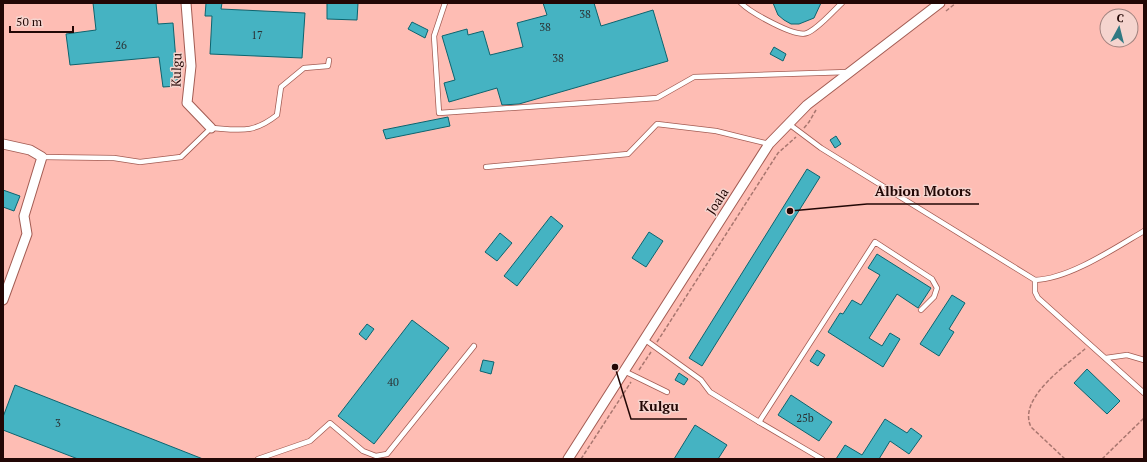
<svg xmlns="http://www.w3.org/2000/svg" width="1147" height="462" viewBox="0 0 1147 462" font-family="'PT Serif',serif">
<rect width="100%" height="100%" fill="#febdb4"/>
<g fill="#45b3c2" stroke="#0c646f">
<polygon points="93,3 156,3 158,24 173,23 178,86 163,87 159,57 70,65 66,34 96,30"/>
<polygon points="206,3 222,3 221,9 305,13 302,58 210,54 212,16 205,16"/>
<polygon points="327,3 358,3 357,20 327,19"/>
<polygon points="543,3 594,3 601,26 653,10 668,61 519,104 502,105 497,88 449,102 444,83 455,80 442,36 467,29 468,35 483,31 490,55 523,47 517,23 547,15"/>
<polygon points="773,3 821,3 814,18 799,24 791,24 784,20 778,15"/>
<polygon points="412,22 428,30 425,38 408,29"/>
<polygon points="774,47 786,54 783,61 770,54"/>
<polygon points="448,117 450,126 386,139 383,130"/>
<polygon points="836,136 841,144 835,148 830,140"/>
<polygon points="807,169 820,177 702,366 689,358"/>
<polygon points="3,190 20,196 14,211 3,207"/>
<polygon points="551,216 563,226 517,286 504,276"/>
<polygon points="649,232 663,241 646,267 632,258"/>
<polygon points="500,233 512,243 497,261 485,252"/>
<polygon points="877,254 931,288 918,308 897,294 869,338 882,346 890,333 900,339 883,367 828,332 840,313 843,314 852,300 861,305 880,275 868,268"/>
<polygon points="952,295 965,303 949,329 954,332 939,356 920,344"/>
<polygon points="412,320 449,348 374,444 338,416"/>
<polygon points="367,324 374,329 366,340 359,334"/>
<polygon points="817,350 825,355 818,366 810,361"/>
<polygon points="483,360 494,362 491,374 480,371"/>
<polygon points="1087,369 1120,401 1107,414 1074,383"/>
<polygon points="679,373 688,379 684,385 675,380"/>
<polygon points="15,385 203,459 78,459 3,430 3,417"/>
<polygon points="791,395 832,422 819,441 778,415"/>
<polygon points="885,419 907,433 911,428 922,436 909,454 890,441 879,459 836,459 845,445 862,455"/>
<polygon points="695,425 727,445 718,459 674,459"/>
</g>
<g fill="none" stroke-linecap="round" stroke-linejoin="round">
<g stroke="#a35c53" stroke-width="6">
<g id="service">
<polyline points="445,3 434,36 439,113 657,98 694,77 848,72"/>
<path d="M741 3C750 12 795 38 807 33 818 29 833 11 842 3"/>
<path d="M789 124 821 148 1035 280C1069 279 1115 248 1144 231"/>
<path d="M42 157 114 158 140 162 181 157 211 128C240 130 253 134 277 115L281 87 304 68 328 66 329 60"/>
<polyline points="486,167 628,154 657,124 716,131 769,144"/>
<polyline points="1035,280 1035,292 1038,298 1144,393"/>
<polyline points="644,339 701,380 710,392 759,422 875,242 932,279 937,288 934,297 921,310"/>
<polyline points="1106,358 1127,355 1144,360"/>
<polyline points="624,371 667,392"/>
<polyline points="759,422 822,459"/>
<polyline points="258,459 310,441 330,423 363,451 376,456 387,454 474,346"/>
</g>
</g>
<g stroke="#a35c53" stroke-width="11">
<g id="minor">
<polyline points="186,3 191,66 187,103 211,128"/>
<polyline points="3,144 30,150 42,157 24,216 27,234 3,300"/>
<polyline points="568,459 769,144 807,105 940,3"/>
</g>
</g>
<g stroke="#a8766f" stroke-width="1.5" stroke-dasharray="4 2" stroke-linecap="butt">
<polyline points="946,11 956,3"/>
<polyline points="804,128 809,122 816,110"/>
<polyline points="657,342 778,153 796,137"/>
<polyline points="639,370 651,352"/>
<polyline points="581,459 631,382"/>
<path d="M1065 459 1031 427C1017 398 1067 365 1086 348"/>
<polyline points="1102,459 1144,418"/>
</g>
<use href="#service" stroke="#fff" stroke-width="4.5"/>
<use href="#minor" stroke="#fff" stroke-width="9"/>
</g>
<g text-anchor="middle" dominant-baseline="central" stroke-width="3" stroke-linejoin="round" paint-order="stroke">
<g font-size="11" fill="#2b3234">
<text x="585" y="14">38</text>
<text x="545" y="27">38</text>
<text x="257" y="35">17</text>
<text x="121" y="45">26</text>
<text x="558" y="58">38</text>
<text x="393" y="382">40</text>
<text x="805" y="418">25b</text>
<text x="58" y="423">3</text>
</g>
<g font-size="13" fill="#220705" stroke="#f5d4ce">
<text transform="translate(176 70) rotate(-88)">Kulgu</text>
<text transform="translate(717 201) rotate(-57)">Joala</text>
</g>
</g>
<path fill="none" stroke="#220705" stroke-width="1.5" d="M790 211L867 204H979M615 367L631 419H687"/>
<g fill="#220705" stroke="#f5d4ce" stroke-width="1.5">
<circle cx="790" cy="211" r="4"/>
<circle cx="615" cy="367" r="4"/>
</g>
<g font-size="14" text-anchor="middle" font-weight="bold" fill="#220705" stroke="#f5d4ce" stroke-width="3" stroke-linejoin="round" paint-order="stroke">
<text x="923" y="196">Albion Motors</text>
<text x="659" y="411">Kulgu</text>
</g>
<rect width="1147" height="462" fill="none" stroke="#220705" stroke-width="8"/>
<g transform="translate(1119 28) rotate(7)"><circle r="19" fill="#f5d4ce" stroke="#a1827e"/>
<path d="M0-3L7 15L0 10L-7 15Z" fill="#317983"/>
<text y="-6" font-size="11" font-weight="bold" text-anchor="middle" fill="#220705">С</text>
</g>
<path d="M10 26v6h63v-6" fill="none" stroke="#220705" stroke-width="2"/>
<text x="16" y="26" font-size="12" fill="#220705" stroke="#f5d4ce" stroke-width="3" paint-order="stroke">50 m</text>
</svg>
